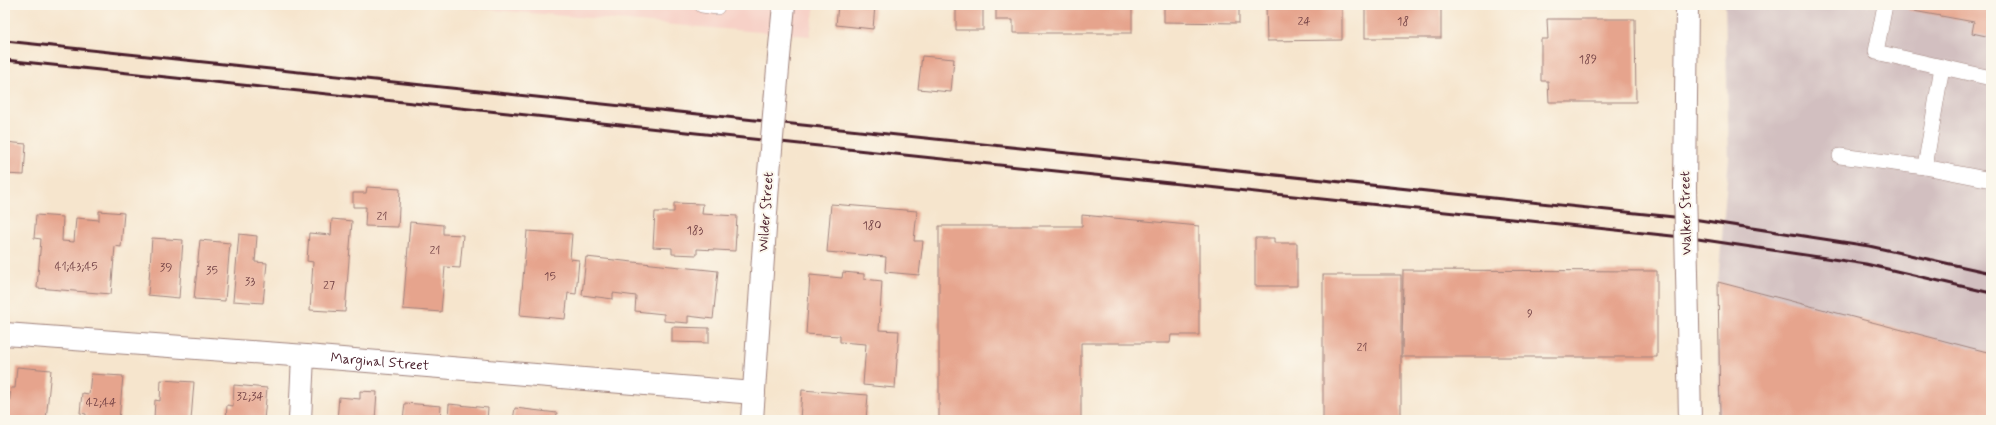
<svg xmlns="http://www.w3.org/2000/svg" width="1996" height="425" viewBox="0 0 1996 425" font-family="Mynerve,sans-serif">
<rect width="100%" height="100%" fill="#fbf7ec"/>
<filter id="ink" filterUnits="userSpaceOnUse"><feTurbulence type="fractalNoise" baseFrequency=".025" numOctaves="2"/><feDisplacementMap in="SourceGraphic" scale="8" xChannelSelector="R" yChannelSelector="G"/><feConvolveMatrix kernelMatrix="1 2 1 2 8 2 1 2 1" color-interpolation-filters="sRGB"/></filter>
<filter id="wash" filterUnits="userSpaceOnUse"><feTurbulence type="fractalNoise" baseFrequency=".012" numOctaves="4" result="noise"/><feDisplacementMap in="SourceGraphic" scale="16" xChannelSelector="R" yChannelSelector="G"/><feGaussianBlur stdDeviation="0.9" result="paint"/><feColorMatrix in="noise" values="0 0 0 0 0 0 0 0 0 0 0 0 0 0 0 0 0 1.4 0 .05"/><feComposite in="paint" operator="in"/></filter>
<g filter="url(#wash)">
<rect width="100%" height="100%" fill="#f6e5cd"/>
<polygon fill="#f7d1c7" points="432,5 815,5 810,36"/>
<polygon fill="#d2bfc0" points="1725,5 1991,5 1991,420 1718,420 1718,282 1729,158"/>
<g id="blocks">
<g fill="#e6a48d">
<polygon points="838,5 875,5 873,29 836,25"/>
<rect x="956" y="5" width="27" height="25"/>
<polygon points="996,5 1132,5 1132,33 1013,33 1013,20 996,20"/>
<polygon points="1164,5 1239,5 1239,23 1164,22"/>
<polygon points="1266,5 1342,5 1342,40 1267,41"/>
<rect x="1365" y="5" width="76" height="33"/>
<polygon points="1909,5 1991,5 1991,37 1972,33 1974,22 1908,10"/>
<polygon points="1547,19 1635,19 1636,102 1549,102 1548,81 1541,81 1541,39 1548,39"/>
<polygon points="922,56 954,59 951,92 918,89"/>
<polygon points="5,142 26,144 24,175 5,174"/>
<polygon points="367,187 400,189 398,227 365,226 366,207 353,207 353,193 366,193"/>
<polygon points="674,203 703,204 702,214 737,216 735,251 697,249 697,255 672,254 672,248 653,247 655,212 674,212"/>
<polygon points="831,204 917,211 914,241 923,241 919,275 885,272 886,257 827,252"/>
<polygon points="99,211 124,213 121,247 115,246 111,294 37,288 41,239 34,238 36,215 63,217 62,241 74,242 76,218 99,220"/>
<polygon points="1082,215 1199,226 1199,335 1171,335 1170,343 1081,343 1081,420 939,420 939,226 1082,226"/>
<polygon points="332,219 352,221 345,312 310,310 313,262 307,261 309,233 331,235"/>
<polygon points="410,222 443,225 443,234 463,235 460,268 445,267 441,312 403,309"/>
<polygon points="527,231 572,234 570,259 579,260 576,294 568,293 565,319 520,315"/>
<polygon points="239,234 257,236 255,262 267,263 263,303 233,301"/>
<polygon points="152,238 183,240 179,298 148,295"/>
<polygon points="1255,238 1274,238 1274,243 1297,243 1297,286 1255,286"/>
<polygon points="200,240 230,243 225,301 194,299"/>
<polygon points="586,257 718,271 713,319 688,316 688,323 664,321 664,314 635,311 636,296 613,293 613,299 582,295"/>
<polygon points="1403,270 1657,271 1657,357 1402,357"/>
<polygon points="843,272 864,274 864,279 882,281 879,330 899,331 895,388 863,385 866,344 840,342 840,336 806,334 810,275 842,278"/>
<rect x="1323" y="275" width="78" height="145"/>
<polygon points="1718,282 1991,353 1991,420 1724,420 1724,417 1720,417"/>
<polygon points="672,327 709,328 709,343 672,342"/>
<polygon points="17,367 51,370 46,420 5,420 5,404 9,405 11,388 15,388"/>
<polygon points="91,374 123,376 119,420 86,420 86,414 80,413 82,393 89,394"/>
<polygon points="161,380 194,382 191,420 154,419 155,400 160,401"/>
<polygon points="234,385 267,388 264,420 226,420 227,405 233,406"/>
<polygon points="802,390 868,395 866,420 800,420"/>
<polygon points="360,391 377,392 375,420 337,420 339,397 360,399"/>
<polygon points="405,403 441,406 440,420 403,420"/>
<polygon points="449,404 488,408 487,420 448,420"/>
<polygon points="515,408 557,413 556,420 513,420"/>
</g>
</g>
</g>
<g filter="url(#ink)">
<use href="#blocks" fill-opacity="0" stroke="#a0827c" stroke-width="1"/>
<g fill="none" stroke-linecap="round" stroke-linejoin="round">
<g stroke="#a0827c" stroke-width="16">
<g id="service">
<polyline points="702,5 717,7 717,5"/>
<polyline points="1885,5 1876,52 1991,78"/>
<polyline points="1840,156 1925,167 1991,180"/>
<polyline points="1925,167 1942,67"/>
</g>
</g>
<g stroke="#a0827c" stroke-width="24">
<g id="minor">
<path id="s1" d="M5 334 306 356 754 393"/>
<polyline points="300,420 303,356"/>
</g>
</g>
<g stroke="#a0827c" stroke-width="24">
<g id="tertiary">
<polyline points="779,57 784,5"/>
<polyline points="1685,189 1687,5"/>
<polyline points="1687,273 1690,420"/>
<polyline points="752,420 768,184"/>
</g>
</g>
<use href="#service" stroke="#fff" stroke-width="15"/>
<use href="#minor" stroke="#fff" stroke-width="22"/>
<use href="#tertiary" stroke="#fff" stroke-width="22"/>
<g stroke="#4a1f2b" stroke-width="3">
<polyline points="5,41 1693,219 1869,246 1991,273"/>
<polyline points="5,60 1691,238 1866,264 1991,293"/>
</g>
<g stroke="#a0827c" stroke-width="24" stroke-linecap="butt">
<g id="tertiary-bridge">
<polyline points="768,184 779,57"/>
<polyline points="1685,189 1687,273"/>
</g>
</g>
<use href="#tertiary-bridge" stroke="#fff" stroke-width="22"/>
</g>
</g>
<g text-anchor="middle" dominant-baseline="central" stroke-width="4" stroke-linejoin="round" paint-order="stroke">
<g font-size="12" fill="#714044">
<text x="1304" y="22">24</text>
<text x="1403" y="22">18</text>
<text x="1588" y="60">189</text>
<text x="382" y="217">21</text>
<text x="872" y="226">180</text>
<text x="695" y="231">183</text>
<text x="435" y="251">21</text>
<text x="76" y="267">41;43;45</text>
<text x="166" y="268">39</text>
<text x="212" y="271">35</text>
<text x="550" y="277">15</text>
<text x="250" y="282">33</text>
<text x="329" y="286">27</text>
<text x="1530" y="314">9</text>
<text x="1362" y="348">21</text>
<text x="250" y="397">32;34</text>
<text x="101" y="403">42;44</text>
</g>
<g font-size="14" fill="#4a1f2b" stroke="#fbf7ec">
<text transform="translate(766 212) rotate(-86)">Wilder Street</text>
<text transform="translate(1686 213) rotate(-91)">Walker Street</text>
<text stroke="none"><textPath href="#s1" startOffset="376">Marginal Street</textPath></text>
</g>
</g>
<rect width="1996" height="425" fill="none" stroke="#fbf7ec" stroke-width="20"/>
</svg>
